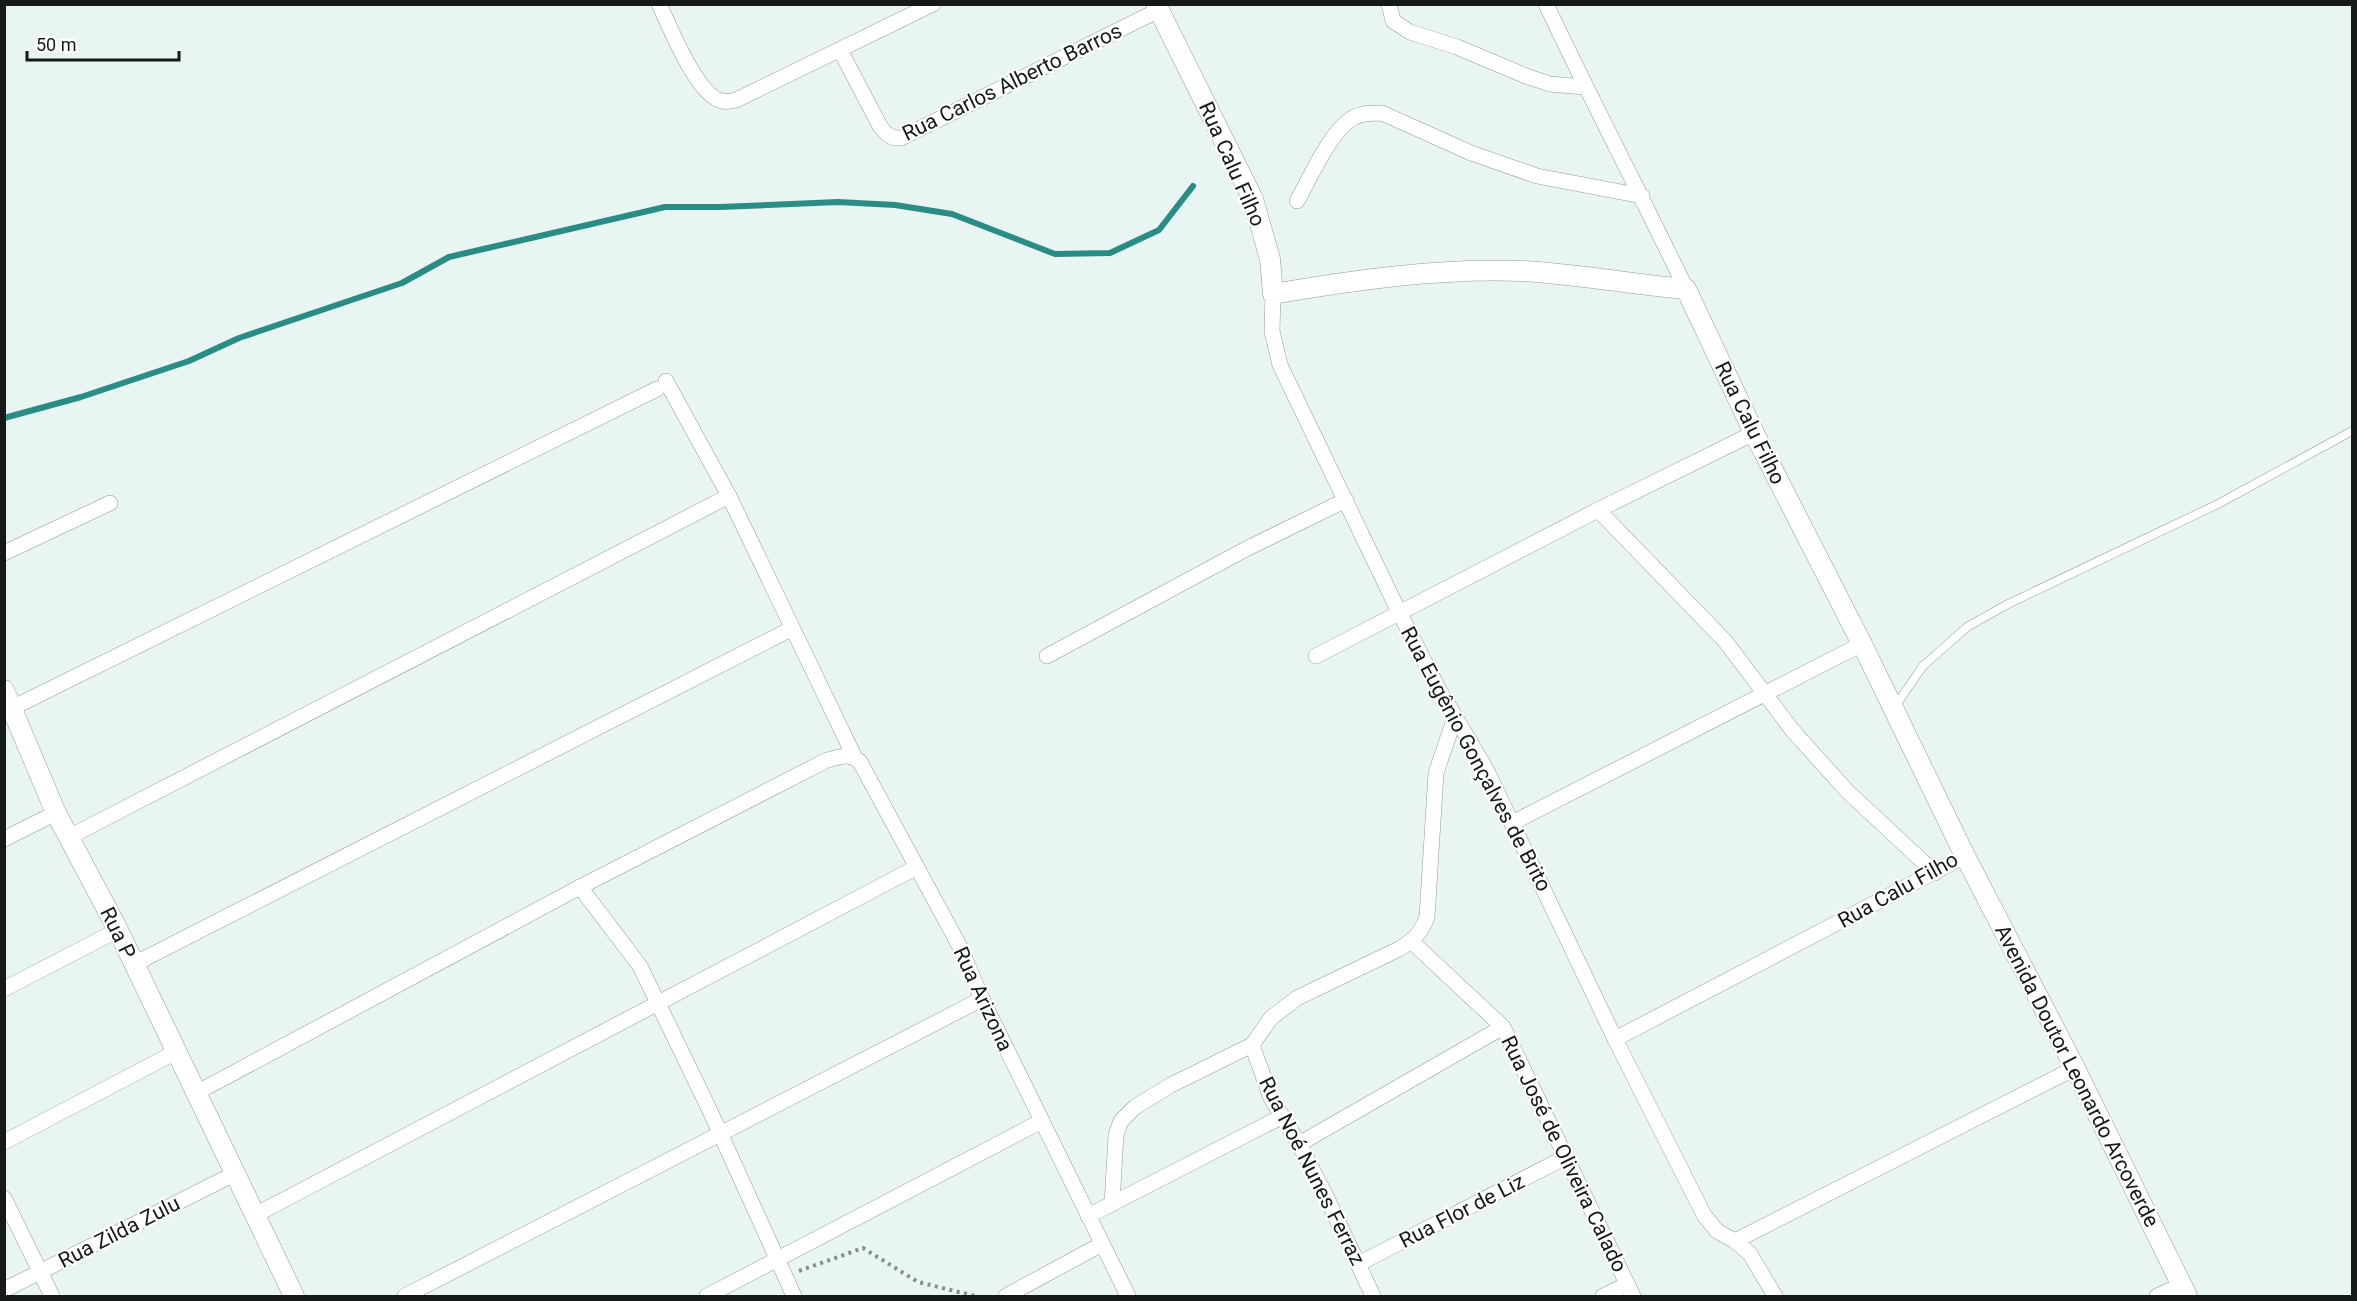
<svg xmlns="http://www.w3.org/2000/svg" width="2357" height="1301" viewBox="0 0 2357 1301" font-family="Roboto,sans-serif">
<rect width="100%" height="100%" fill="#e8f5f3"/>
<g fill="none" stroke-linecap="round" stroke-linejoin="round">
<polyline stroke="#298d85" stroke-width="6" points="4,418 81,397 189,361 239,338 402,283 449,257 665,207 720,207 838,202 895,205 952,214 1055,254 1110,253 1159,230 1193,186"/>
<g stroke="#909c9a" stroke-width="9">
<polyline id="service" points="1894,708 1923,666 1967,627 2008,604 2218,504 2352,431"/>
</g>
<g stroke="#909c9a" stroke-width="16">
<g id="minor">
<path d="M659 4C670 27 697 96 722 101 726 102 732 101 736 100L933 4"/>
<polyline points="1389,4 1393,21 1410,32 1457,47 1526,76 1550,84 1585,87"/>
<path d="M1546 4C1591 100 1641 194 1686 289"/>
<path d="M840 50 880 126C886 134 891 139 901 138L1159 10"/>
<path d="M1297 201C1311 177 1328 135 1351 119 1360 113 1371 113 1382 113L1471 153 1537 176 1642 196"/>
<polyline points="1273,294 1272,331 1280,365 1399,612 1437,686 1486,769 1615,1039 1704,1215 1717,1231 1735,1241 1750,1254 1775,1296"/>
<polyline points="666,381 729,496 854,756"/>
<polyline points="1598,510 1725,641 1793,731 1848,792 1935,873"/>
<polyline points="4,553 110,503"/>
<polyline points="1047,656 1246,549 1346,500"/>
<polyline points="1316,656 1598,510 1754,433"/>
<polyline points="12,708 657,389"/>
<polyline points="1512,823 1862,644"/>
<polyline points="69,837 729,496"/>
<polyline points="4,839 56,813"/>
<polyline points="580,887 640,966 711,1113 794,1296"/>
<polyline points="1412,942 1503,1027 1633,1296"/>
<polyline points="134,964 791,629"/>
<polyline points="4,989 118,930"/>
<polyline points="1615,1039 1965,856"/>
<polyline points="1252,1045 1271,1098 1299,1144 1326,1196 1373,1296"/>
<path d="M196 1093 580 887 827 760C840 757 849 752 860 762L960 947 982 999 1128 1296"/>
<polyline points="4,1142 176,1052"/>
<polyline points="1299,1144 1503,1027"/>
<polyline points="4,1198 52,1296"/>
<path d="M1112 1204 1116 1135 1121 1121 1135 1107 1171 1085 1252 1045 1271 1018 1297 998 1399 949C1414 940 1421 933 1427 917L1436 773 1455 717"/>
<polyline points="255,1215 917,867"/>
<polyline points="1088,1216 1281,1117"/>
<polyline points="1735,1241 2075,1068"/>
<polyline points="1358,1264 1566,1157"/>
<polyline points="4,1290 234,1174"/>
<polyline points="405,1296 982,999"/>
<polyline points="707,1296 1042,1121"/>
<polyline points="1006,1296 1102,1244"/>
<polyline points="1603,1296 1626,1285"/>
<polyline points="2157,1296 2181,1285"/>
</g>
</g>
<g stroke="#909c9a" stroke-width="21">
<g id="tertiary">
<path d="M1156 4 1253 199 1270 259 1273 294C1355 280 1438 268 1522 271 1577 274 1631 284 1686 289L1754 433 1862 644 1965 856 2075 1068 2187 1296"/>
<polyline points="4,690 56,813 118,930 294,1296"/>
</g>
</g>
<polyline stroke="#858e8d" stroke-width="4" stroke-dasharray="3 4.5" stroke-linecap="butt" points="799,1271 863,1248 918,1282 975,1296"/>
<use href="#service" stroke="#fff" stroke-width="8"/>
<use href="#minor" stroke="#fff" stroke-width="15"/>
<use href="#tertiary" stroke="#fff" stroke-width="20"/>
</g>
<g text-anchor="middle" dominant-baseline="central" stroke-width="4.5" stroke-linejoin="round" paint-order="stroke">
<g font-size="21" fill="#151919" stroke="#fff">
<text transform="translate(1012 82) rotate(-26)">Rua Carlos Alberto Barros</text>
<text transform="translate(1232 164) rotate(66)">Rua Calu Filho</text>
<text transform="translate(1750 423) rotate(64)">Rua Calu Filho</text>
<text transform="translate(1476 759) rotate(62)">Rua Eugênio Gonçalves de Brito</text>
<text transform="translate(1898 890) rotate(-29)">Rua Calu Filho</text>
<text transform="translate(118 933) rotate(64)">Rua P</text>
<text transform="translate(983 999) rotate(65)">Rua Arizona</text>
<text transform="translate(2077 1076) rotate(63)">Avenida Doutor Leonardo Arcoverde</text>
<text transform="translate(1564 1154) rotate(64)">Rua José de Oliveira Calado</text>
<text transform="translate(1312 1171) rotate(63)">Rua Noé Nunes Ferraz</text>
<text transform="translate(1462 1211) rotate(-27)">Rua Flor de Liz</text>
<text transform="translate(119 1232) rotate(-27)">Rua Zilda Zulu</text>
</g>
</g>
<rect width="2357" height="1301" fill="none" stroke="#151919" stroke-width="12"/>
<path d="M27 51v9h152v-9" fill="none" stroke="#151919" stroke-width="3"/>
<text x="36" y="51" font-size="18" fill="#151919" stroke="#ffffff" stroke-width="4.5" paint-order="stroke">50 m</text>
</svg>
